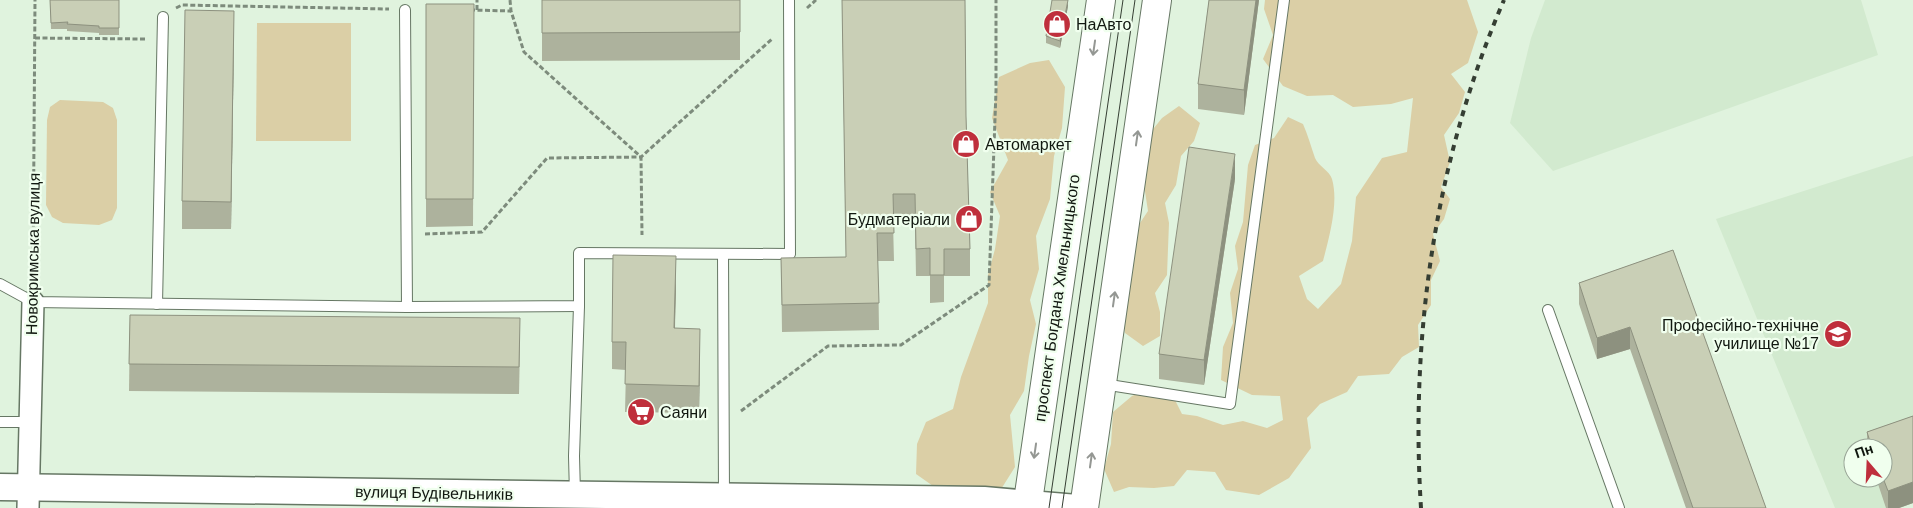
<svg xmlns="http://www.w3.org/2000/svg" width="1913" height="508" viewBox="0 0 1913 508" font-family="Arial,sans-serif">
<rect width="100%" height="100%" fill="#e0f3de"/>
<g fill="#d2eacf" fill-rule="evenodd">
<polygon points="1545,0 1861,0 1878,55 1553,171 1510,123 1531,38"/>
<path d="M1913 156V503L1899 508H1835L1716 219ZM1853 448H1883V478H1853Z"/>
</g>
<g fill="#dbcfa6">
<path d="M1265 0H1467L1478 32 1468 63 1451 74 1465 92 1459 113 1444 135 1450 162 1441 187 1450 199 1444 219 1433 234 1440 261 1431 280V305L1418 325 1419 347 1402 357 1389 374 1358 376 1347 392 1320 404 1307 418 1311 448 1289 478 1259 495 1226 490 1215 472 1187 470 1174 486 1154 488 1129 487 1114 492 1104 469 1111 444 1113 412 1132 396 1153 387 1171 392 1182 414 1197 416 1223 425 1243 421 1267 428 1283 420 1280 396 1252 395 1221 380 1223 347 1233 323 1230 293 1238 269 1235 246 1243 222 1248 165 1255 145 1274 138 1288 117 1303 124C1308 135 1311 147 1315 158 1318 166 1330 171 1332 179 1339 203 1329 238 1323 261L1299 276 1307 299 1318 309 1341 284 1352 241 1356 197 1382 158 1407 152 1413 98 1391 104 1353 107 1333 95 1307 96 1283 86 1263 59 1273 35 1264 9Z"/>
<polygon points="257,23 351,23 351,141 256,141"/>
<polygon points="1049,60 1065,87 1062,128 1054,156 1050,199 1036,236 1039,269 1030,300 1036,324 1029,356 1024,391 1010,415 1015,467 998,494 943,493 916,474 917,444 926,422 953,409 961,377 988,303 988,275 995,249 1000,216 990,192 1008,160 992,118 999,77 1030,63"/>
<polygon points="60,100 103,102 113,108 117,120 117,208 112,220 99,225 63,223 52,217 46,205 47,120 50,107"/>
<polygon points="1179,106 1200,123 1194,141 1181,156 1176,185 1165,203 1169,223 1167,275 1155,293 1160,312 1160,336 1143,346 1125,333 1122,314 1136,229 1148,211 1144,185 1146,138 1162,118"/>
</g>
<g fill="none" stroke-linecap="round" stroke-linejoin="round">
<g stroke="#667764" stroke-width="12">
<g id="service">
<polyline points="405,10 407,307"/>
<polyline points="723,254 724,496"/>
<polyline points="0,284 33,302 407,307 579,306 579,253 790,254 789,0"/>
<polyline points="157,304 163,17"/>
<polyline points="1548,310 1619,508"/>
<polyline points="1103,384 1230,404 1284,0"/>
<polyline points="0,422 30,422"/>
<polyline points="575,494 574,456 579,306"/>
</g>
</g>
<g stroke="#667764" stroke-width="24">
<polyline id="minor" points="28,508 33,302"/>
</g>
<g stroke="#667764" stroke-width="29">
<polyline id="tertiary" points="0,487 984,500 1077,508"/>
</g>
<g stroke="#667764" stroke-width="30">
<g id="secondary">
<polyline points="1027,508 1101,0"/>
<polyline points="1084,508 1157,0"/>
</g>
</g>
<g stroke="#7d8b7c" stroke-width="3" stroke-dasharray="5 2.5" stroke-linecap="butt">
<polyline points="510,0 511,11 524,52 641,157 642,235"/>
<polyline points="176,8 182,5 389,9"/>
<polyline points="807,8 816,0"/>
<polyline points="470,10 511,11"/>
<polyline points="477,10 477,0"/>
<polyline points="35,38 145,39"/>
<polyline points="425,234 482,232 547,158 641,157 772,39"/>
<polyline points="33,279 35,0"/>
<polyline points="741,411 828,346 901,345 989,285 996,91 996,0"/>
</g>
<use href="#service" stroke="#fff" stroke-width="10"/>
<use href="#minor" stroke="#fff" stroke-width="21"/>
<use href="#tertiary" stroke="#fff" stroke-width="26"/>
<use href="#secondary" stroke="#fff" stroke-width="28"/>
<g stroke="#353e33" stroke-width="1">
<polyline points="1049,508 1123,0"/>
<polyline points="1062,508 1135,0"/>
</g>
<path stroke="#353e33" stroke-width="4" stroke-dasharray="6 6" stroke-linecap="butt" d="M1421 508C1410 335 1435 159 1504 0"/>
</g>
<g fill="#adb29d">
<polygon points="50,0 119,0 119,35 99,35 99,33 67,31 67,29 51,29"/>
<polygon points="542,0 740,0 740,60 542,61"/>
<polygon points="842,0 965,0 966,116 970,249 970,276 944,276 944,302 930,303 930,276 916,276 915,221 893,222 894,261 878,261 879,330 782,332 781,258 846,257"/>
<polygon points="1209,0 1259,0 1244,115 1198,109 1198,84"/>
<polygon points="426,4 474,4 473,226 426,227"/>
<polygon points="1068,6 1060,48 1046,43 1046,36"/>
<polygon points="234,38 231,229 182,229 182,201"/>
<polygon points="1235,179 1204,385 1159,379 1159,354"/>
<polygon points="1673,250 1766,508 1686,508 1630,349 1597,359 1579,304 1579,283"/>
<polygon points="676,284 675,328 700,356 699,413 625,412 626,370 612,369 612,342"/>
<polygon points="130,315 520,345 519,394 129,391"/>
<polygon points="1913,416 1913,503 1899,508 1886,508 1876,478 1883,478 1883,448 1867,448 1867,432"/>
</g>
<g fill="#8d917f">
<polygon points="1068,0 1068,6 1060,48 1060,41"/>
<polygon points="1256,0 1259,0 1244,115 1244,90"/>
<polygon points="234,11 234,38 231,229 231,202"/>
<polygon points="1235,154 1235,179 1204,385 1204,360"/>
<polygon points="676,256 676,284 674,356 674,328"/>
<polygon points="1630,327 1630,349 1597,359 1597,338"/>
<polygon points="700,329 700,356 699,413 699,386"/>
<polygon points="1913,482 1913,503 1899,508 1888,508 1888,491"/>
</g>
<g fill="#c9cfb6" stroke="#8d917f">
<polygon points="50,0 119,0 119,28 99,28 99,26 67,24 68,22 51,23"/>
<polygon points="542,0 740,0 740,32 542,33"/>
<polygon points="842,0 965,0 966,116 970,249 944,249 944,275 930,275 930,248 916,249 915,194 893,194 894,233 877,233 879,303 782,305 781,258 846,257"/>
<polygon points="1052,0 1068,0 1060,41 1046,36"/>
<polygon points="1209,0 1256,0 1244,90 1198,84"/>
<polygon points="426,4 474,4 473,199 426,199"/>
<polygon points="185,10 234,11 231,202 182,201"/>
<polygon points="1189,147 1235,154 1204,360 1159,354"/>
<polygon points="1673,250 1766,508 1693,508 1630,327 1597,338 1579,283"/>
<polygon points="613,255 676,256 674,328 700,329 699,386 625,384 626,342 612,342"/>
<polygon points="130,315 520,318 519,367 129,364"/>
<polygon points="1913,416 1913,482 1888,491 1883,478 1883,448 1872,448 1867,432"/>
</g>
<defs><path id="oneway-shaft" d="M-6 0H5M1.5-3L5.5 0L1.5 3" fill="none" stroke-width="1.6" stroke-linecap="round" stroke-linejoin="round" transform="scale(1.25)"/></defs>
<g stroke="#949793">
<use href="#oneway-shaft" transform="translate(1094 48) rotate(98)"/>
<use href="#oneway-shaft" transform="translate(1137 138) rotate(-82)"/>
<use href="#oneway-shaft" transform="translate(1114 299) rotate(-82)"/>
<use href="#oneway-shaft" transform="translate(1035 451) rotate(98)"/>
<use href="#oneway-shaft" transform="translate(1091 460) rotate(-82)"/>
</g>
<defs>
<g id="shop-disc" transform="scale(1.4375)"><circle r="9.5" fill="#bf2f3c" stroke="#f0ffee"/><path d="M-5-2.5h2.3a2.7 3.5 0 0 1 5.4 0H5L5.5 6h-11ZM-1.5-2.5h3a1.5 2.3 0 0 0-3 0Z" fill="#fff"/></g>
<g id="university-disc" transform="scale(1.4375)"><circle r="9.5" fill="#bf2f3c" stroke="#f0ffee"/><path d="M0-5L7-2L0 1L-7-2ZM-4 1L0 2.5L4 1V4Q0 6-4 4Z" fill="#fff"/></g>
<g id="supermarket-disc" transform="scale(1.4375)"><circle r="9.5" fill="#bf2f3c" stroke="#f0ffee"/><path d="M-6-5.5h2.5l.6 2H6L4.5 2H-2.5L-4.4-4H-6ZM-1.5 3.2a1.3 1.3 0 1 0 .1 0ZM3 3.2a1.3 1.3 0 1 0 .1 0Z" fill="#fff"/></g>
</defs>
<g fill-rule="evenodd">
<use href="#shop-disc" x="1057" y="24"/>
<use href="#shop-disc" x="966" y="144"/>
<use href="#shop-disc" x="969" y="219"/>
<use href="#university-disc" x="1838" y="334"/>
<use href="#supermarket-disc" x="641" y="412"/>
</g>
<g text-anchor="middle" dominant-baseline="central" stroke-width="4.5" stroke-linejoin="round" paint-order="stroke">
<g font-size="16" fill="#111810" stroke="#f0ffee" text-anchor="start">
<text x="1076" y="24">НаАвто</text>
<text x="985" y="144">Автомаркет</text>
<text x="950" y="219" text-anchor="end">Будматеріали</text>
<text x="1819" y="325" text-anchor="end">Професійно-технічне<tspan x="1819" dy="18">училище №17</tspan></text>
<text x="660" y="412">Саяни</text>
</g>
<g font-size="16" fill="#111810" stroke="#f0ffee">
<text transform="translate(33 254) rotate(-89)">Новокримська вулиця</text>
<text transform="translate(1057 298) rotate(-82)">проспект Богдана Хмельницького</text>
<text transform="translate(434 493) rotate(1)">вулиця Будівельників</text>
</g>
</g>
<g transform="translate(1868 463) rotate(341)"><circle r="24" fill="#f0ffee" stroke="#97a395"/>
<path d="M0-4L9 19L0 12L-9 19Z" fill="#bf2f3c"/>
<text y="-8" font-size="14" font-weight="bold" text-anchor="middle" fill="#111810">Пн</text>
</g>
</svg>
